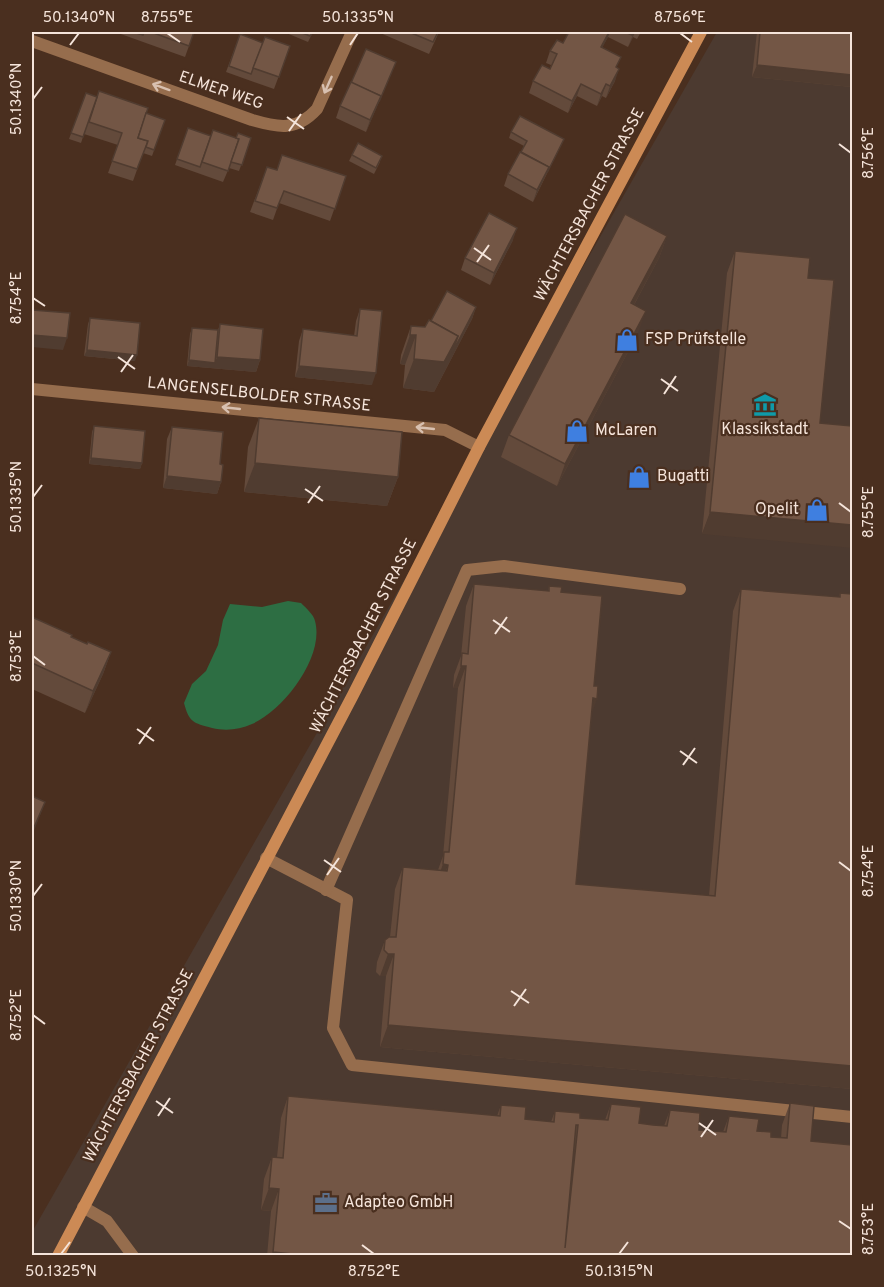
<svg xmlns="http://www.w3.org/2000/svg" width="884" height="1287" viewBox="0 0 884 1287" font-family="Overpass,sans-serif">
<rect width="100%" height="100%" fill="#4a2f1f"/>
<polygon fill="#4c3a30" points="717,32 852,32 852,1255 32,1256 32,1232"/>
<path fill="#2d6e43" d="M288 601 301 603C306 608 314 615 315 621 325 657 283 711 252 724 239 730 225 731 212 728 193 723 189 722 184 703L192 684 206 671 218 645 223 620 230 604 262 607Z"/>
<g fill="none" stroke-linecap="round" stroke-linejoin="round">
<g stroke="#966d4d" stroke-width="12">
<polyline points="266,858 347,900 333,1028 352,1065 852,1117"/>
<polyline points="326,890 467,570 504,566 680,589"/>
<polyline points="83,1207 107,1221 133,1256"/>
</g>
<g stroke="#966d4d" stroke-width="12">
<path d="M32 41 252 120C279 128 297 131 317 109L352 32"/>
<polyline points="32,389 445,430 479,447"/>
</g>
<polyline stroke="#cc8a55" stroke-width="12" points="58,1256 353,695 479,447 701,32"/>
</g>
<g fill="#634a3b">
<polygon points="119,32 194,32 185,57 118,33"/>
<polygon points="284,32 313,32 308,42"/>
<polygon points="378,32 439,32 429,54"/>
<polygon points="569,32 641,32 637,39 633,37 628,47 608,37 602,47 617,68 615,81 606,98 602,96 597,106 577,96 568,113 529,93 533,81 550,69 551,65 546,63 550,51 563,43"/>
<polygon points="757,32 852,32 852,87 752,77"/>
<polygon points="240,34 263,43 290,46 274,89 226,72"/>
<polygon points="396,62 366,132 336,118 340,106"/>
<polygon points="86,93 165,120 152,156 143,153 133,181 108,173 118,145 84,134 92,110 81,143 69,139"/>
<polygon points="188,128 211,136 251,138 239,171 229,168 223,182 175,165"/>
<polygon points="511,132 564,139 533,202 504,186 508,174 524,146 509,138"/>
<polygon points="352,155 380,162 374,174 349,161"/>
<polygon points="267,167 277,170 346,176 330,221 279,203 273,220 250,212"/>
<polygon points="667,236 659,258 634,305 638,333 557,486 501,457 509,435"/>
<polygon points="513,240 490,285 461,270 465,258"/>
<polygon points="735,251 810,258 702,534 727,273"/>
<polygon points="476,307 472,319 434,392 403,388 405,365 400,364 401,355 411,326 425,327 431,321"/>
<polygon points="360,309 372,385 295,377 299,341 303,329 354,336 356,321"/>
<polygon points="90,318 135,361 84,356 88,324"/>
<polygon points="220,324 260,360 256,372 187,366 190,334 192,328 218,330"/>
<polygon points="259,418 398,477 387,506 244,492 248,447"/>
<polygon points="94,426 142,463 140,469 89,464 92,432"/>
<polygon points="172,427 220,464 221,482 217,494 163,488 167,439"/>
<polygon points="474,584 548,591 549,586 561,592 591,716 576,884 709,896 733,611 741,589 839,597 840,593 852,594 852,1089 380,1047 386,976 380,976 376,972 377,962 385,940 390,937 395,889 403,867 438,870 443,856 458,688 453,688 454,675 461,656 466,606"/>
<polygon points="32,617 71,637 87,644 111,652 103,674 85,713 32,689"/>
<polygon points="288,1096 497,1116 501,1105 525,1119 551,1122 555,1111 580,1118 605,1120 611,1104 639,1123 664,1126 670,1110 699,1130 723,1132 729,1116 757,1131 771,1137 781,1138 782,1125 790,1103 811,1141 852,1256 267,1256 271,1211 261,1210 264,1179 272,1157 277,1157 281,1118"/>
</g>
<g fill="#503c30">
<polygon points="609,32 610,32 608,37 597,58 601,47"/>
<polygon points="634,32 635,32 633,37 628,47"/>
<polygon points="757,65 852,75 852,87 752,77"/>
<polygon points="394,68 366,132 370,120"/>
<polygon points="619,69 615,81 606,98 610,86"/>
<polygon points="581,84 577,96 568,113 572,101"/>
<polygon points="606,84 602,96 597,106 601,94"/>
<polygon points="564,139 544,179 533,202 537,190"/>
<polygon points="517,228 513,240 490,285 494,273"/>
<polygon points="667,236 659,258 623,325 631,303"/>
<polygon points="476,307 472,319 434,392 403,388 414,359 458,336"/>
<polygon points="646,311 638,333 557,486 565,464"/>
<polygon points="32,335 67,338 63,350 32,347"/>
<polygon points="410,335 416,335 405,365 400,364"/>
<polygon points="87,350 137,355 135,361 84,356"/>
<polygon points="217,357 260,360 256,372 187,366 189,360 215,363"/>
<polygon points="299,366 376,373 372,385 295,377"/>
<polygon points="91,458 142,463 140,469 89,464"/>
<polygon points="255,463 398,477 387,506 244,492"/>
<polygon points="167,476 221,482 217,494 163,488"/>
<polygon points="710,512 852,525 852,548 702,534"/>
<polygon points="111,652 103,674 85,713 93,691"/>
<polygon points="461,666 466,666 458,688 453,688"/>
<polygon points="593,698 597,699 589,721"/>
<polygon points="45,802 37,823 32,836 32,832"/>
<polygon points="443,864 448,865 440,887 435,886"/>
<polygon points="388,954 394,954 386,976 380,976"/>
<polygon points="388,1025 852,1066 852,1089 380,1047"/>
<polygon points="269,1188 279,1189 271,1211 261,1210"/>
<polygon points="273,1252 313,1256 272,1256"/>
</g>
<g fill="#735645" stroke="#503c30" stroke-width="1.5" fill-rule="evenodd">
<polygon points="133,32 144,32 143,35"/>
<polygon points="151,32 194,32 189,46"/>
<polygon points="300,32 313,32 310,36"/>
<polygon points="409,32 438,32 433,42"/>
<polygon points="569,32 609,32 601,47 621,57 616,67 619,69 610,86 606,84 601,94 581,84 572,101 533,81 542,65 550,69 557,54 550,51 557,40 563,43"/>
<polygon points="625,32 634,32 632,35"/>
<polygon points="760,32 852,32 852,75 757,65"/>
<polygon points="240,34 263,43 251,74 229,66"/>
<polygon points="265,37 290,46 279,77 253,68"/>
<polygon points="366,49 396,62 379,102 381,96 351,83"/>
<polygon points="351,82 381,96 370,120 340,106"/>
<polygon points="99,91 148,108 138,138 148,141 137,169 112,161 122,133 89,122"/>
<polygon points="86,93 97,97 83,137 71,133"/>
<polygon points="146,113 165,120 154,150 146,147 148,141 138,138"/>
<polygon points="520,116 564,139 547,173 549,167 521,152 527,141 511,132"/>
<polygon points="188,128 211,136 200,167 177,159"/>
<polygon points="213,130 239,139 228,171 202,162"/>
<polygon points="238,133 251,138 242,165 231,162 239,139 236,138"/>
<polygon points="358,143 382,156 376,168 352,155"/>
<polygon points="520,152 549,167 537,190 508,174"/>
<polygon points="282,155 346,176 335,209 284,191 277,208 255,201 267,167 277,170"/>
<polygon points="489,213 517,228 494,273 465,258"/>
<polygon points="625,214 667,236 631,303 646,311 565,464 509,435"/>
<polygon points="735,251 810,258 808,278 834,280 820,423 852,426 852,525 710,512"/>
<polygon points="447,291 476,307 452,353 458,336 431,321"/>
<polygon points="360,309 382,311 376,373 299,366 303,329 357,336"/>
<polygon points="32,310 70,313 67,338 32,335"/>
<polygon points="90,318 140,323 137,355 87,350"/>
<polygon points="429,320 458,336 444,362 414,359 416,335 410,335 411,326 425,327"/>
<polygon points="220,324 263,329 260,360 217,357"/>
<polygon points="192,328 218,330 215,363 189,360"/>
<polygon points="259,418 402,432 398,477 255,463"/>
<polygon points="94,426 145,431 142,463 91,458"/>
<polygon points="172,427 223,432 220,464 223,465 221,482 167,476"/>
<polygon points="474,584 549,591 549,586 562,587 561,592 602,596 594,686 598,686 597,699 593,698 576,884 715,896 741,589 840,597 840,593 852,594 852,1066 388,1025 394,954 388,954 384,950 385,940 389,937 396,937 403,867 447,871 448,865 443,864 444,852 449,852 466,666 461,666 462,653 468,654"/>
<polygon points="32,617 72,635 71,637 87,644 88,642 111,652 93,691 32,663"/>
<polygon points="32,796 45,802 32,832"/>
<path d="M288 1096 500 1116 501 1105 526 1107 525 1119 554 1122 555 1111 580 1113V1118L608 1120 611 1104 641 1107 639 1123 653 1125 667 1126 670 1110 700 1113 699 1130 726 1132 729 1116 759 1119 757 1131 771 1132V1137L787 1138 790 1103 814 1106 811 1141 852 1145V1256H313L273 1252 279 1189 269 1188 272 1157 283 1158ZM576 1125H578L565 1248Z"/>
</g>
<defs><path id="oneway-shaft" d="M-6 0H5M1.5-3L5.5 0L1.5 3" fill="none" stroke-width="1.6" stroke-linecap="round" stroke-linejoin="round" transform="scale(1.5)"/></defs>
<g stroke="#d8c0b0">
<use href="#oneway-shaft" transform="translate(328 85) rotate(114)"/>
<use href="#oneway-shaft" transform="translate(161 87) rotate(-160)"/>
<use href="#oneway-shaft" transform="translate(231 408) rotate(-174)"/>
<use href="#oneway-shaft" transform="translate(425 428) rotate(-174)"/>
</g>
<path fill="none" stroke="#f5e4da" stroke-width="2" d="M167 33 180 42M680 33 692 42M70 45 79 33M350 45 358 33M33 99 42 87M287 117 304 129M289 131 301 114M839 144 851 153M474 248 491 260M477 262 489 245M33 298 45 306M118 357 135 369M121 372 133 355M661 379 678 391M664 394 676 376M305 489 323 501M33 497 42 485M308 503 320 486M839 503 851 512M493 620 510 632M495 634 507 617M33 656 45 665M137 729 154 741M139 744 151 727M680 751 697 763M683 765 695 748M324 860 341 872M839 862 851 871M327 875 339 858M33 896 42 884M511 991 529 1003M514 1006 526 989M33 1015 45 1024M156 1101 173 1113M158 1116 170 1098M699 1123 716 1135M701 1137 713 1120M839 1221 851 1229M362 1245 374 1254M61 1254 70 1242M619 1254 628 1242"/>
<defs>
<g id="shop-bare" transform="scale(1.8)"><path d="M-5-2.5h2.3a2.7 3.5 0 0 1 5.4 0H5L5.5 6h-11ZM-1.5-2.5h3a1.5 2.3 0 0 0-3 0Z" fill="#3f7fe0" stroke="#4a2f1f" stroke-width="2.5" paint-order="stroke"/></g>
<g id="museum-bare" transform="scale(1.8)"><path d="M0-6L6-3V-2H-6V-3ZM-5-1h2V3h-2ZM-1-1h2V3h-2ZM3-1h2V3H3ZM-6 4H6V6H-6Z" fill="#0f9aa8" stroke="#4a2f1f" stroke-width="2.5" paint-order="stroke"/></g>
<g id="office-bare" transform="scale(1.8)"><path d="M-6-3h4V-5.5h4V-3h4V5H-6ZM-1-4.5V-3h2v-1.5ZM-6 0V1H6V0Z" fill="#5c6f8a" stroke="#4a2f1f" stroke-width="2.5" paint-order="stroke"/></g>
</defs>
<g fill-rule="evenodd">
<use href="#shop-bare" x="627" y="340"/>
<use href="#museum-bare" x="765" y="405"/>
<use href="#shop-bare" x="577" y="431"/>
<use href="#shop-bare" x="639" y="477"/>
<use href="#shop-bare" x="817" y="510"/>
<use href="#office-bare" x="326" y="1203"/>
</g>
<g text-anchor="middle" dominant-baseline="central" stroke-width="4.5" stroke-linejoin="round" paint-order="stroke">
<g font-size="16" fill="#f5e4da" stroke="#4a2f1f">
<text transform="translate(221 91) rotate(19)">ELMER WEG</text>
<text transform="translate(590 205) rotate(-62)">WÄCHTERSBACHER STRASSE</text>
<text transform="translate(259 395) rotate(6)">LANGENSELBOLDER STRASSE</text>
<text transform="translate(364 636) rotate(-63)">WÄCHTERSBACHER STRASSE</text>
<text transform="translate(139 1066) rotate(-62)">WÄCHTERSBACHER STRASSE</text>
</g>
<g font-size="16" fill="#f5e4da" stroke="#4a2f1f" text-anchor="start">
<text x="645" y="340">FSP Prüfstelle</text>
<text x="765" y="430" text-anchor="middle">Klassikstadt</text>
<text x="595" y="431">McLaren</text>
<text x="657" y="477">Bugatti</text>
<text x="799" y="510" text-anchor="end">Opelit</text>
<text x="344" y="1203">Adapteo GmbH</text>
</g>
</g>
<rect width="884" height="1287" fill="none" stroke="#4a2f1f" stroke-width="66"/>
<rect x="33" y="33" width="818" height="1221" fill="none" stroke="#f5e4da" stroke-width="2"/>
<g font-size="15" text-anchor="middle" fill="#f5e4da">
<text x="79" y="22">50.1340°N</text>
<text x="167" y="22">8.755°E</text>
<text x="358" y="22">50.1335°N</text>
<text x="680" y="22">8.756°E</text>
<text transform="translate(16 99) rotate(-90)" y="5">50.1340°N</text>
<text transform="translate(868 153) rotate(-90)" y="5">8.756°E</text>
<text transform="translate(16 298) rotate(-90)" y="5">8.754°E</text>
<text transform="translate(16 497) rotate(-90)" y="5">50.1335°N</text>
<text transform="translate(868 512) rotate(-90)" y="5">8.755°E</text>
<text transform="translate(16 656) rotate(-90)" y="5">8.753°E</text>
<text transform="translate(868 871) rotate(-90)" y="5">8.754°E</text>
<text transform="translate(16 896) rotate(-90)" y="5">50.1330°N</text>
<text transform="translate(16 1015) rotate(-90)" y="5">8.752°E</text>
<text transform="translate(868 1229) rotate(-90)" y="5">8.753°E</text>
<text x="61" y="1276">50.1325°N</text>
<text x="374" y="1276">8.752°E</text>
<text x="619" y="1276">50.1315°N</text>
</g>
</svg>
